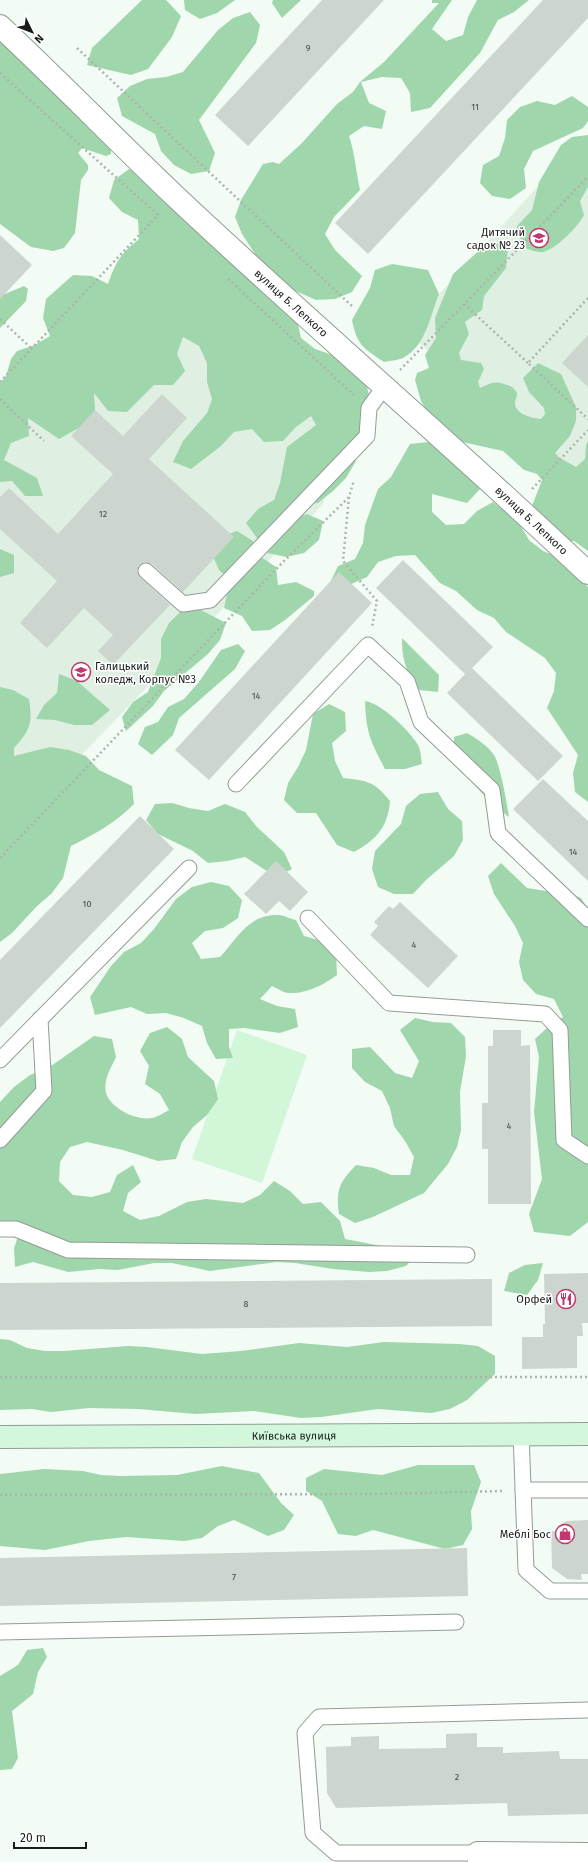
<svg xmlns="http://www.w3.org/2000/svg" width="588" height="1862" viewBox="0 0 588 1862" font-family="'Fira Sans',sans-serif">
<rect width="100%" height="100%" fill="#f2fcf4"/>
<g fill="#dff0e3">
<polygon points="578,143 588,147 588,505 406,330"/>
<polygon points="162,247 341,412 323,504 0,840 0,422"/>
</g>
<polygon fill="#d1f6d8" points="237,1030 307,1055 262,1183 192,1159"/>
<g fill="#9fd6ab">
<polygon points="142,0 166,0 181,16 172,37 148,69 131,75 87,65 92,48"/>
<polygon points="184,0 235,0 217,13 200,19 185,10"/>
<polygon points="273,0 301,0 282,18 272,3"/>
<path d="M432 0H452L432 29 446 41 463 35 468 17 477 0H529L514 12 498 20 480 53 430 108 411 112 410 93 401 78 382 77 361 82 369 103 386 111 382 129 364 126 349 136C355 154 356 172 360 190L334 217 325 234 335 250 362 276 352 292 335 299 316 300 273 281 242 234 235 217 241 200 263 164 273 162 279 164 301 144 337 104 353 92 360 82 384 62 439 3H432Z"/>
<polygon points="250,12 260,25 256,43 199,120 215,153 209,171 191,174 174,165 161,151 155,134 122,116 117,98 130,86 147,79 166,77 183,72 218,30 233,18"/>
<polygon points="0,37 111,143 111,154 106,156 82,148 78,153 88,165 88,170 81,180 75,233 64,248 53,251 31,247 0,224"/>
<polygon points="572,96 588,107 588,121 583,128 533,151 524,169 526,188 510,199 492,196 480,183 483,165 499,156 505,138 507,120 520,107 537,101 555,105"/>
<path d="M588 135V187L580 201 584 215C578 227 556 249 543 252 538 253 532 250 527 249L517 233V226L532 210 539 182 561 145 572 137Z"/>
<path d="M129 169 147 174 297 320 301 338 315 349 350 361 364 373 372 409 357 443 356 461 346 478 333 491 318 503 300 505 290 520 307 514 323 521 319 540 304 553 286 557 268 553 246 523 258 509 274 500 280 483 287 447 316 425 311 416 296 427 283 441 264 442 252 429 234 432 221 446 191 469 173 462 183 441 207 413 212 399 207 382V363L199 346 183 337 177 354 185 371 173 385H154L127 412 108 411 94 393 95 410 93 419 77 429 59 439 28 418 29 436 11 443 4 460 37 478 43 496H25L12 481 0 482V383L6 376 11 359 17 351 35 345 50 336 43 318 46 299 73 275 92 276 108 284C115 263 121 253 139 239L138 220 122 212 109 198 114 180Z"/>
<path d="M496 242 508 247 506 268 484 296 482 310 465 322 469 334 459 353 461 360 481 363 484 369 478 382 480 388C484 386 488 384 492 383 497 381 512 385 515 390 519 395 516 397 515 402 514 414 532 418 541 419L545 414 544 408 529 392 523 378 538 363 561 374 576 407V421L570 436 555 453 560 458 576 467 585 459 586 445 588 441V551L574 541 549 543 532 506 542 480 537 474 524 470 503 451 453 440 428 413 421 401 415 380 417 373 429 368 425 355 436 338 435 318 453 274 483 247Z"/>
<path d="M392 264 428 270 439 294C430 316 426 346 403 358 398 360 390 361 384 362 363 348 357 345 352 320L370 288 375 270Z"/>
<polygon points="24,286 28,289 26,301 0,328 0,296"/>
<polygon points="428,442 447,447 475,471 480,489 467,503 432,494 432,512 446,525 464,524 477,511 493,502 519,523 529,540 543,551 561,558 588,587 588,802 575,792 573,773 578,755 547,708 554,691 556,673 545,658 506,632 494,618 477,610 456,591 440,583 415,555 396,556 378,562 367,577 349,585 330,583 338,566 355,559 363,543 365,525 378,489 391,477 410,444"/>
<polygon points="237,531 253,541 261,557 276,567 278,585 296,582 314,591 314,596 285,620 270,630 252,631 242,616 224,608 230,580 219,570 212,554 220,537"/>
<polygon points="0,549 14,555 14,573 0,577"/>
<polygon points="197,608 226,623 220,640 208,654 164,691 153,706 126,731 122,717 133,702 148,692 161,658 161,639 169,623 182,610"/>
<path d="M402 638 439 675 438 692 419 690C406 671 402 661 402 638Z"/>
<polygon points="238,644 245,651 235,669 179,718 173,735 152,755 138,744 145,727 158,722 168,707 184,699 199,682 221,650"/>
<polygon points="59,674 77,681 110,710 92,725 74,725 55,720 36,719 44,705 57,693"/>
<path d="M0 687 13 690 29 699C33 724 30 730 14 748V756L50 747 69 750 86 756 99 770 132 786 134 804C115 823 95 834 71 846L63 878 52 893 37 906 12 933 0 942Z"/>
<path d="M365 701C381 703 410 731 418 745 421 750 421 758 422 764L405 769H385C371 742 366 733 365 701Z"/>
<path d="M329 704 345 712 346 731 332 743 335 761 343 778C368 781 374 781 390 801 388 827 376 840 354 852L337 845 316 813H297L284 800 288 783 298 767 306 750 313 714Z"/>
<path d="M467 733C477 739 487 745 494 755 500 764 507 804 509 817 493 806 461 774 455 756 454 750 454 743 454 737Z"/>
<polygon points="438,792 448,809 462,821 463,840 454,856 426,880 413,894 394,894 378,887 372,869 375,851 401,824 406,806 420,794"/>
<polygon points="172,803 189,808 208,811 225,804 245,812 257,827 284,852 292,869 276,877 245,857 227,861 208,863 193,851 158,834 146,820 155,804"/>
<polygon points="501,863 527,888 546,891 564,891 581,898 588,909 588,1222 570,1236 534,1232 529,1214 542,1179 534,1112 539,1057 535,1039 548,1027 563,1017 554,999 536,994 523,980 519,962 523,943 515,926 494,894 488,876"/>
<path d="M211 882 229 886 242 900 238 918 223 928 205 931 192 943 201 959 220 957C237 939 248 914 278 915 284 915 290 919 296 920L304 936 322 941 336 953 337 975C323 985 307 994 289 993 283 993 277 988 272 986L260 999 277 1006 295 1009 298 1027 280 1033 244 1028 229 1029V1047L233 1058 216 1059 207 1043 202 1026 184 1018 166 1013 147 1014 131 1007 95 1015 90 997 111 966 124 952 141 943 154 929 176 899 192 887Z"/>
<path d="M415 1018 433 1022 451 1023 465 1037 466 1056 460 1092 461 1130 457 1147 448 1164 424 1193 373 1217 355 1223 339 1214C336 1189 339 1183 356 1165L374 1168 391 1175H410L414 1157 405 1141 394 1126 390 1108 382 1091 365 1082 352 1068V1049L370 1047 395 1073 412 1078 419 1061 400 1030Z"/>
<path d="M167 1027 182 1039 188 1057 214 1081 218 1099 207 1115 193 1127 182 1142 176 1159 158 1161 123 1150 87 1142 70 1147 60 1162 59 1181 73 1195 92 1197 110 1192 117 1175 133 1165 141 1182 128 1193 123 1211 140 1220 159 1216 187 1202 206 1199 243 1203 260 1195 274 1181 290 1191 303 1204 321 1202 340 1221 345 1239 418 1253 406 1266 387 1271 369 1272 333 1269 295 1263 277 1262 210 1271 172 1263H154L118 1270 99 1269 68 1272 33 1262 15 1267 14 1248 20 1231 0 1222V1102L14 1087 30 1075 48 1068 94 1036 112 1039 116 1057C111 1068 103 1080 106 1093 111 1109 137 1121 152 1118 158 1117 165 1112 169 1110L160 1094 145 1084 149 1066 140 1051 150 1033Z"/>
<polygon points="543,1263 538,1280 527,1295 504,1291 509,1273 525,1265"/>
<polygon points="0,1339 10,1340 27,1348 45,1351 64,1351 128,1346 147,1347 202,1354 241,1351 299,1343 347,1347 384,1342 459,1344 478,1346 495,1356 495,1374 467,1400 450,1409 431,1413 378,1409 321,1417 301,1418 254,1411 196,1414 138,1409 89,1408 51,1412 32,1409 0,1410"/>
<polygon points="418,1465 474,1465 481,1482 471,1511 472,1529 463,1545 445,1549 373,1530 356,1536 338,1534 322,1501 306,1491 306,1478 324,1469 382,1475"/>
<polygon points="222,1466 259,1473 281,1503 294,1515 284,1530 268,1536 234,1520 218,1526 202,1538 184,1541 126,1537 89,1541 45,1550 0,1546 0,1474 44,1469 83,1471 101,1475 120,1476 177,1475"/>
<polygon points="43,1648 47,1657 38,1672 33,1694 12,1711 18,1758 12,1769 0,1770 0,1676 18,1665 27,1650"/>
</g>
<g fill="#cdd6ce">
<polygon points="322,0 384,0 248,146 215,115"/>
<polygon points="543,0 588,0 588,18 368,254 335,223"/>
<polygon points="0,235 32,265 0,299"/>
<polygon points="588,335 588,387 562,363"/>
<polygon points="162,394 187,418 149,459 234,537 183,592 152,564 144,562 140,565 137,570 140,577 170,605 113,665 98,651 113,635 84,608 47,648 20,623 57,581 0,529 0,497 9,488 58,534 113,474 71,436 95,410 123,436"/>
<polygon points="403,560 493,647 472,668 563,756 538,781 447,693 465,674 376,588"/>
<polygon points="339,572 372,603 209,780 175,750"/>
<polygon points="543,779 588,821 588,881 513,809"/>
<polygon points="140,816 174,849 0,1028 0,960"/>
<polygon points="276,861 308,892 290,911 279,901 266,914 244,894"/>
<polygon points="400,902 458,956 428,988 370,935 378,926 374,922 389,906 393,909"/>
<polygon points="493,1030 521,1030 521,1046 530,1045 531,1204 488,1204 488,1149 482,1149 482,1103 488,1103 488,1046 493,1046"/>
<polygon points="588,1273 588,1323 582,1323 583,1336 577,1336 577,1368 522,1369 522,1337 543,1337 543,1324 545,1324 544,1274"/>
<polygon points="492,1279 492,1326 0,1330 0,1283"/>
<polygon points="588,1520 588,1574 581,1574 582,1580 567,1579 552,1568 551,1531 559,1531 561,1524 567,1521"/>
<polygon points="467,1548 468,1596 0,1606 0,1558"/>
<polygon points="477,1733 477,1747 503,1747 503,1753 559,1751 560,1759 588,1759 588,1814 508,1816 507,1803 336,1808 327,1793 326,1747 351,1746 351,1737 379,1736 379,1749 446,1748 446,1734"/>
</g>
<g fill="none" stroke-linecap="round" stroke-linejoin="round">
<g stroke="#939c95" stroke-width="17">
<g id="lane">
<polyline points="146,571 183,604 210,600 367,436 369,408 384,387"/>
<polyline points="236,784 368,645 407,681 421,722 492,790 498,833 588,919"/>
<polyline points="308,918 389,1003 545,1014 560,1030 564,1140 588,1156"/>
<polyline points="0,1060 189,868"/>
<polyline points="0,1140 44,1091 40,1019"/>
<polyline points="0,1229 16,1229 68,1250 467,1255"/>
<polyline points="521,1433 526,1570 550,1591 588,1591"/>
<polyline points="523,1490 588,1490"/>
<polyline points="0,1632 456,1622"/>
<polyline points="478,1853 336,1853 313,1833 305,1733 319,1717 588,1710"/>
</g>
</g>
<g stroke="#939c95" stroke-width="24">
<g id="street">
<path id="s1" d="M0 26C60 82 117 141 177 198 312 325 453 445 588 573"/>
<polyline points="479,1862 478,1853 588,1854"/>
</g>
</g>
<g stroke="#939c95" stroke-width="24">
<g id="secondary">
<path id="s2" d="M0 1437 588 1434"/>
</g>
</g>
<g stroke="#acb4ae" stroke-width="2.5" stroke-dasharray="2 3" stroke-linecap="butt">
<polyline points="77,48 354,308"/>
<polyline points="0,73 159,216"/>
<polyline points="228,279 354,395"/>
<polyline points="588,298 528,363 588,419"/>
<polyline points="464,304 528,363"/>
<polyline points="0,319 32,349"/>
<polyline points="400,370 588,177"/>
<polyline points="0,382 159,214"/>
<polyline points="0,399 44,441"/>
<polyline points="532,489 588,430"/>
<polyline points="349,497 343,561 377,601 372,627"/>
<polyline points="0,858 283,562 349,497 354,480"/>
<polyline points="0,1377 588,1377"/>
<polyline points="0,1495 379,1494 503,1491"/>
</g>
<use href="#lane" stroke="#fff" stroke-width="15"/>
<use href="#street" stroke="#fff" stroke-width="22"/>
<use href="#secondary" stroke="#d2f7dd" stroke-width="22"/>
</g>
<defs>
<g id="school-ring" transform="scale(1)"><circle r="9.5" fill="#fff" stroke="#c2376d" stroke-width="1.5"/><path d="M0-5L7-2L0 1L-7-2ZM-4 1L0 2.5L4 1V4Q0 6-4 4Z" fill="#c2376d"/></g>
<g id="university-ring" transform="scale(1)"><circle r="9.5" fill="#fff" stroke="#c2376d" stroke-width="1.5"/><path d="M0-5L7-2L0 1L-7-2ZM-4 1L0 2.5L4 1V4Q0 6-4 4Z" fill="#c2376d"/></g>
<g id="restaurant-ring" transform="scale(1)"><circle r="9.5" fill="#fff" stroke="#c2376d" stroke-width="1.5"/><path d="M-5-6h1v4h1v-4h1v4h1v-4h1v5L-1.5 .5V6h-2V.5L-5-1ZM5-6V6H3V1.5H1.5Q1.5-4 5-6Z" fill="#c2376d"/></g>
<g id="shop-ring" transform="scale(1)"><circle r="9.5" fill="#fff" stroke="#c2376d" stroke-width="1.5"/><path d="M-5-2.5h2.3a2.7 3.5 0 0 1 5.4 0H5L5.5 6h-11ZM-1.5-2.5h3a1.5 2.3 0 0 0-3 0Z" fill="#c2376d"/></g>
</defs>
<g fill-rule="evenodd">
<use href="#school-ring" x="539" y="238"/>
<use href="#university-ring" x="81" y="672"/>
<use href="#restaurant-ring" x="566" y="1299"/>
<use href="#shop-ring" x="565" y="1534"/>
</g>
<g text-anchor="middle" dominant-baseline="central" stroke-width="3" stroke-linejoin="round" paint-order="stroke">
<g font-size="9" fill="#454a46">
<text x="308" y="48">9</text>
<text x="475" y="107">11</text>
<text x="103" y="514">12</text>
<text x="256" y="696">14</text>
<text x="573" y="852">14</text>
<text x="87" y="904">10</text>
<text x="414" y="945">4</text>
<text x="509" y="1126">4</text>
<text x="246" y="1304">8</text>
<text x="234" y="1577">7</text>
<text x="457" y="1777">2</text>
</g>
<g font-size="11" fill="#181b19" stroke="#fff" text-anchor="end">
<text x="525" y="232">Дитячий<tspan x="525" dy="13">садок № 23</tspan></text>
<text x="95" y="666" text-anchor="start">Галицький<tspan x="95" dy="13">коледж, Корпус №3</tspan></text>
<text x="552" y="1299">Орфей</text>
<text x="551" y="1534">Меблі Бос</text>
</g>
<g font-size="11" fill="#181b19" stroke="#fff">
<text stroke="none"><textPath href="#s1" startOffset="402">вулиця Б. Лепкого</textPath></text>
<text stroke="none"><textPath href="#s1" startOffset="726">вулиця Б. Лепкого</textPath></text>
<text stroke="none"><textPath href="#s2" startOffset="294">Київська вулиця</textPath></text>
</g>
</g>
<g transform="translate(32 32) rotate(133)" stroke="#ffffff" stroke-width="3" paint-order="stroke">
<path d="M0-3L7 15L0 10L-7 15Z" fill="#181b19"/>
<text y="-6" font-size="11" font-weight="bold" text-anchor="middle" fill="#181b19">N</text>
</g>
<path d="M14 1842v6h72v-6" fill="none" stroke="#181b19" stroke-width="2"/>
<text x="20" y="1842" font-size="12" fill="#181b19" stroke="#ffffff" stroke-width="3" paint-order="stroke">20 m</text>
</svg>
